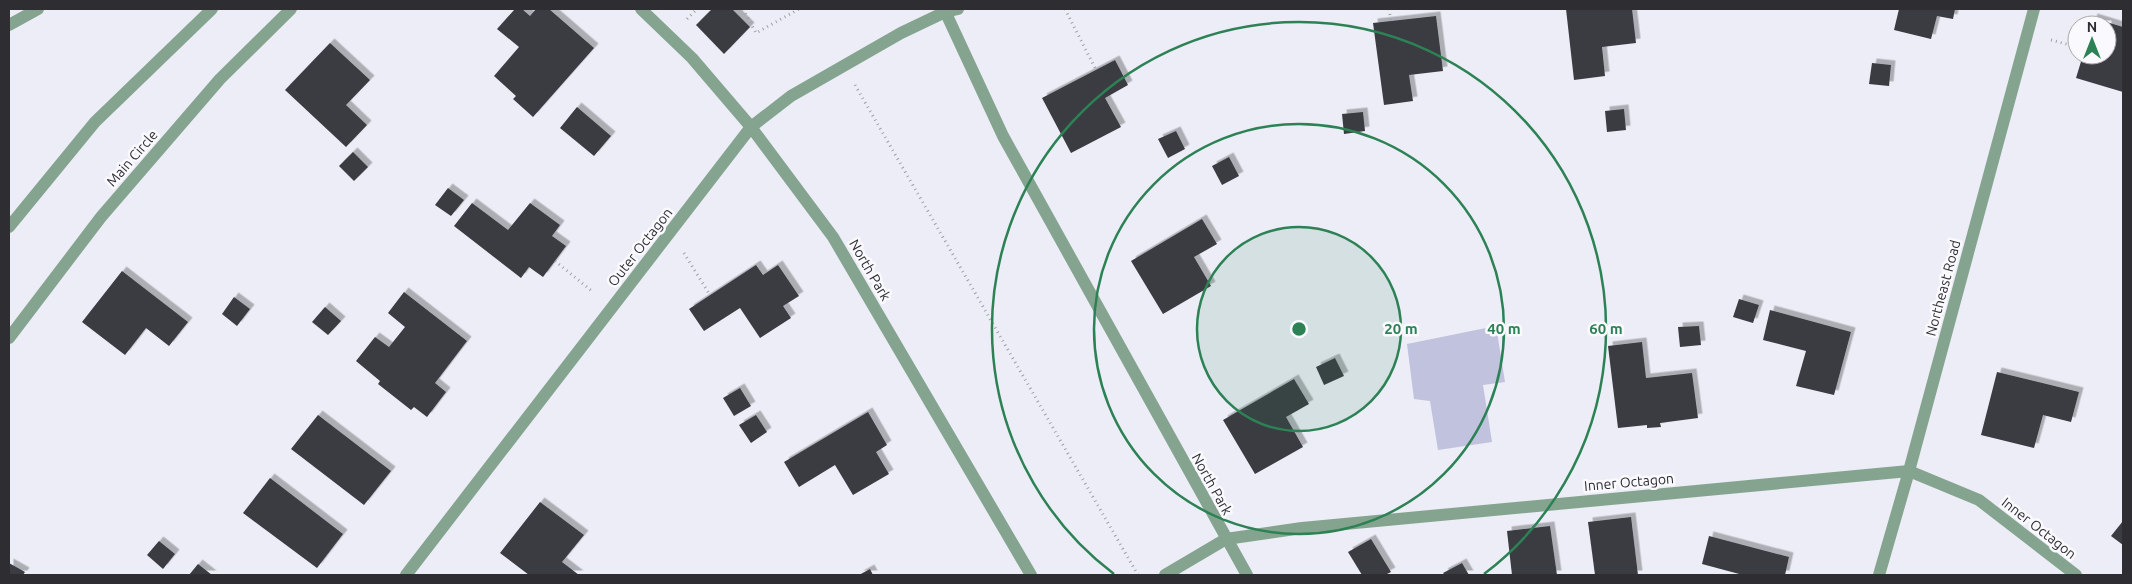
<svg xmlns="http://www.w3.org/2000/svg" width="2132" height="584" viewBox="0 0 2132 584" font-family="Ubuntu,sans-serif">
<defs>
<filter id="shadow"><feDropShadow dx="4.5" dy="-4.5" stdDeviation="0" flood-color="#0004"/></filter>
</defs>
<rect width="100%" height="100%" fill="#ecedf6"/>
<polygon fill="#c0c2de" points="1496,326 1505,382 1483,385 1492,442 1438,450 1430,401 1414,399 1407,344"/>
<g fill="#3a3b42" filter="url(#shadow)">
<polygon points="515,9 522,9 530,16 536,9 549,9 594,48 533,117 513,99 516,96 494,76 519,47 497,29"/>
<polygon points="712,9 732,9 750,27 724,54 696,25"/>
<polygon points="1566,9 1632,9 1636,43 1602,47 1605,76 1574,80"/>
<polygon points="1899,9 1955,9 1953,19 1937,16 1931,39 1894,30"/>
<polygon points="1436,16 1443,71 1409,75 1413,101 1384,105 1373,23"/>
<polygon points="2093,18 2123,27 2123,92 2076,78 2083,55 2107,55 2107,25 2091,25"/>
<polygon points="330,43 370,80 346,105 367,125 346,147 285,90"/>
<polygon points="1115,60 1128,85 1105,98 1121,127 1071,153 1042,98"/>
<polygon points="1872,63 1891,65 1889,86 1869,84"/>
<polygon points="577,107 611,136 594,156 560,128"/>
<polygon points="1624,109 1626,130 1607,132 1605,111"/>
<polygon points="1363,112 1365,131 1344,134 1342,114"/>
<polygon points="1176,131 1185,149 1168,158 1158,139"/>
<polygon points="353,152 368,167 354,181 339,166"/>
<polygon points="1229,157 1239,176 1222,185 1212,166"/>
<polygon points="448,188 464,200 451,216 435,205"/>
<polygon points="472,203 508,230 530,203 560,225 552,236 566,246 543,277 529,267 521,278 454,226"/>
<polygon points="1202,219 1217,244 1194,257 1211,286 1163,314 1131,261"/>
<polygon points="756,265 763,275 778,265 799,296 783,306 791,318 760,338 740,308 704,331 689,309"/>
<polygon points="122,271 188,322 169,346 146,328 125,355 82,322"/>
<polygon points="404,292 467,341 435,383 446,392 427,417 414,407 411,410 378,384 380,381 356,361 375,337 389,347 405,327 388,313"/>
<polygon points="234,297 250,309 237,326 222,314"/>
<polygon points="1739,299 1759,305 1753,323 1733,317"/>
<polygon points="325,307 341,321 328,335 312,322"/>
<polygon points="1770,310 1851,332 1834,395 1796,386 1806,351 1763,340"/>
<polygon points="1699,326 1701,345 1680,347 1678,327"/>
<polygon points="1642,342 1646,378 1692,373 1698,418 1660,423 1661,427 1647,428 1647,425 1618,428 1608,346"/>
<polygon points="1335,358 1344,376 1324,385 1316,367"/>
<polygon points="1997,372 2079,392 2071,422 2043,415 2034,448 1981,435"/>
<polygon points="1294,379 1309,404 1286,417 1303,447 1255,474 1223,420"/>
<polygon points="740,388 751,406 734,416 723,398"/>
<polygon points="868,412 887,445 876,452 889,474 853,495 835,465 799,487 784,462"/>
<polygon points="318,415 391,471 364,505 291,449"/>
<polygon points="756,415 767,432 751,443 739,425"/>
<polygon points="270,478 343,534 317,568 243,513"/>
<polygon points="540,502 584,535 562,562 579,575 529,575 500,553"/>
<polygon points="1631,517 1638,575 1595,575 1588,522"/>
<polygon points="2123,521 2123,545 2111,536"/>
<polygon points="1550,526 1557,575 1512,575 1507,531"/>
<polygon points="1709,536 1789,557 1785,575 1743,575 1702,564"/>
<polygon points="1371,539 1391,572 1385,575 1362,575 1348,552"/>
<polygon points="159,541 175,554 163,569 147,555"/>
<polygon points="9,563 25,572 23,575 9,575"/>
<polygon points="1462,563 1469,575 1445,575 1443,573"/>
<polygon points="198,564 212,575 189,575"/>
<polygon points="870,569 873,575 859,575"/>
</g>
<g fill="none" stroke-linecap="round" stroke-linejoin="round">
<g stroke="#a0a1a8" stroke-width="3" stroke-dasharray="1 4" stroke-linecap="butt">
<polyline points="743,9 756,33 799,9"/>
<polyline points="1065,9 1096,70"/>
<polyline points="1389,9 1391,21"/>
<polyline points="687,19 697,9"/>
<polyline points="2051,40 2077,47"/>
<polyline points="855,85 1138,575"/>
<polyline points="684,253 710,295"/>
<polyline points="555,261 593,292"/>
</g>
<g stroke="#85a490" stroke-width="12">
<polyline points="641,9 692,58 751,127 833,237 1031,575"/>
<polyline points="944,9 1003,136 1247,575"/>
<polyline points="406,575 751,127 791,96 901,33 945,12 958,9"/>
<polyline points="1165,575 1226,539 1302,528 1909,471 1979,500 2076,575"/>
<polyline points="1879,575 1909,471 2034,9"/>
</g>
<g stroke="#85a490" stroke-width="12">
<polyline points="9,25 38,9"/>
<polyline points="9,227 95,122 212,9"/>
<polyline points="9,338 101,217 220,79 291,9"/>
</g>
</g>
<circle cx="1299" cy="329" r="102" fill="#2d8255" fill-opacity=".12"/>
<g fill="none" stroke="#2d8255" stroke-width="2.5">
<circle cx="1299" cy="329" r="102"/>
<circle cx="1299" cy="329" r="205"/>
<path d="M1114 574A307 307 0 1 1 1484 574"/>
</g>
<g text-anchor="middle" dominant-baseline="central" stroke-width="5" stroke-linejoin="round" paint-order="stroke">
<g font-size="14" fill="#2e2e32" stroke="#fafafe">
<text transform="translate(132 158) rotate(-49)">Main Circle</text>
<text transform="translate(640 247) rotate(-52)">Outer Octagon</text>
<text transform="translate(870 270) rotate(60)">North Park</text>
<text transform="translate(1943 288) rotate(-75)">Northeast Road</text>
<text transform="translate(1629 482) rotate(-5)">Inner Octagon</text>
<text transform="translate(1212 484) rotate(61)">North Park</text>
<text transform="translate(2039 528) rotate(38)">Inner Octagon</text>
</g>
</g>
<circle cx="1299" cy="329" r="8" fill="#2d8255" stroke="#fafafe" stroke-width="2.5"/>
<g font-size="15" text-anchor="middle" font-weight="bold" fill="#2d8255" stroke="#fafafe" stroke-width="5" stroke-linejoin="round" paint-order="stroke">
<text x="1401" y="334">20 m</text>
<text x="1504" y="334">40 m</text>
<text x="1606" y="334">60 m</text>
</g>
<rect width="2132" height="584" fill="none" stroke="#2e2e32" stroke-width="20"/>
<g transform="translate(2092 40)"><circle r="24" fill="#fafafe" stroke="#a8a8ac"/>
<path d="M0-4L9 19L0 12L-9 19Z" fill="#2d8255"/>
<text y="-8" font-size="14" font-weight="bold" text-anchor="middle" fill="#2e2e32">N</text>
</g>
</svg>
